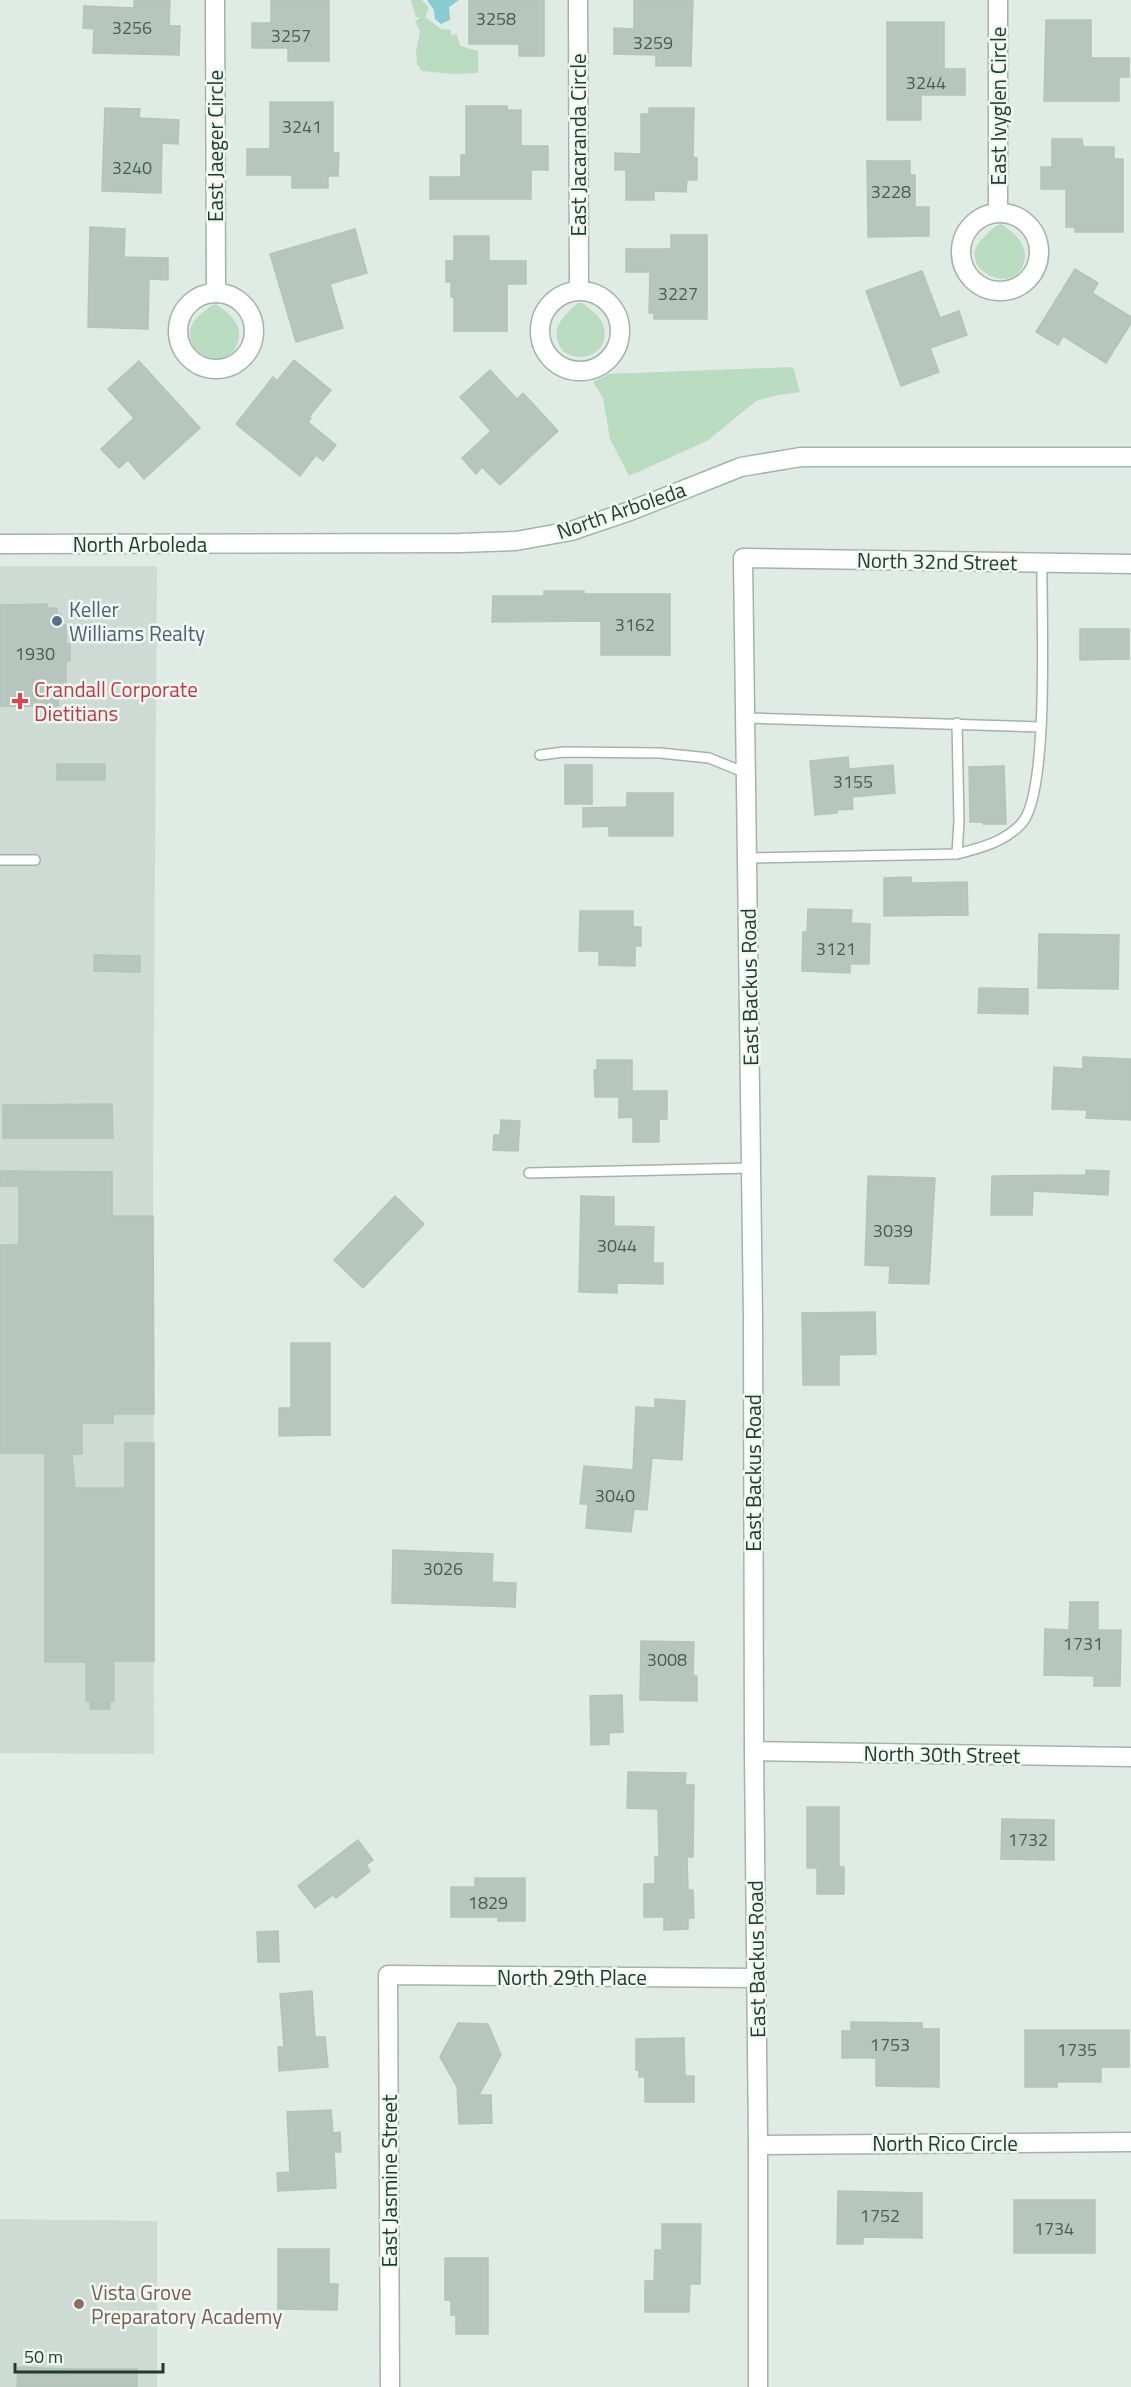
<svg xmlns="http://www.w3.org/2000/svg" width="1131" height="2387" viewBox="0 0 1131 2387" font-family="'Titillium Web',sans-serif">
<rect width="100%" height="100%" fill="#e0ebe5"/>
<g fill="#cedbd4">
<polygon points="0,566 157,566 153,1172 154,1754 0,1753"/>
<polygon points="0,2219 157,2221 157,2387 0,2387"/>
</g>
<g fill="#b9dcc0">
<polygon points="411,0 422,0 429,8 425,17 441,29 451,30 451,35 457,34 460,46 478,51 478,73 454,74 422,71 417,64 416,52 420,31 415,22 420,17 416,17"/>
<path d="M1002 224C1012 232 1026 242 1025 257 1020 302 951 268 983 238 989 232 994 225 1002 224Z"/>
<path d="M578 303H582C589 308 599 315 602 323 614 349 584 367 563 351 548 330 562 317 578 303Z"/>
<path d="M216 304C228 313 244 324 238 342 226 379 173 348 195 320 200 314 207 309 212 305Z"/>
<polygon points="793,367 800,392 778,395 756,401 707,441 629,476 610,439 603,398 593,382 609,374"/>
</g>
<polygon fill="#88cbd0" points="427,0 459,0 449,7 450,20 441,24 435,19 434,10"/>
<g fill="#b6c6be" stroke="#b3c4bc" stroke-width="1.5">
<polygon points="134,0 170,0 169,26 180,26 179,55 93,53 94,29 83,28 84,6 134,8"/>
<polygon points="271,0 329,0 329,61 288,61 288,48 252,48 252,23 271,23"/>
<polygon points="469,0 544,0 544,56 519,56 519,44 469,44"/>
<polygon points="634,0 693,0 691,66 656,66 656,55 614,54 614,28 634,29"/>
<polygon points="1046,20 1091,20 1091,58 1129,58 1129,77 1119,77 1119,101 1044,101"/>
<polygon points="887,22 944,22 944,69 965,69 965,95 921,95 921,120 887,120"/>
<polygon points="270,102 333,102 333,153 339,153 338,176 328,176 328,188 292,188 292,175 247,175 247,149 270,149"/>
<polygon points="466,106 507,106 507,110 521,110 521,146 548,146 548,170 531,170 531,199 430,199 430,177 461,177 461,155 466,155"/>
<polygon points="105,108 140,109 139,118 179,120 178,144 162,143 161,193 102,191"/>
<polygon points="649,108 694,108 693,157 697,158 697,180 687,180 686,192 654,191 654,200 626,200 626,170 615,170 615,153 641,154 641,114 649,114"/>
<polygon points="1052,139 1082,139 1083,147 1114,147 1114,159 1123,159 1123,232 1075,232 1075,227 1066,227 1066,189 1041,189 1041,167 1052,167"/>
<polygon points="867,161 910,161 910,175 915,175 915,207 929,207 929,236 868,237"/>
<polygon points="90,227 125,229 124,257 168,258 168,280 149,279 148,329 88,327"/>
<polygon points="355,229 367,273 330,284 343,328 296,342 270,254"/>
<polygon points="671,235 707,235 707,319 654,319 654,313 649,313 650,272 626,272 626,249 671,249"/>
<polygon points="454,236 489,236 489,261 526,261 526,284 507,284 507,331 454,331 454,297 451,297 451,282 446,282 446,261 454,261"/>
<polygon points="1075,269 1098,283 1092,293 1131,317 1131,323 1106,363 1063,336 1058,345 1036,332"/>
<polygon points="922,271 940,318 959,311 967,335 930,348 939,372 901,386 866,291"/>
<polygon points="294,360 331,390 309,417 311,418 308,422 336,445 323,461 316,455 300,476 236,424 273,377 277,381"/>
<polygon points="139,361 200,428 144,479 128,460 119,468 101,449 134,418 108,389"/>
<polygon points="490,370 517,399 523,393 558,431 500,485 482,467 476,474 462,458 491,431 460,397"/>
<polygon points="544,591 584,591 584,594 670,594 670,655 601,655 601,621 492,622 493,596 544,596"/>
<polygon points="47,604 47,608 57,608 57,614 61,614 62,625 66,625 66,644 70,644 70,661 66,661 66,696 58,696 58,706 0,706 0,605"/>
<polygon points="1080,629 1129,629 1129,659 1080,660"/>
<polygon points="848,757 849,769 893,765 895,793 852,797 853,809 837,810 837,813 815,815 810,761"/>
<rect x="57" y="764" width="48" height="16"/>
<rect x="565" y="765" width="27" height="39"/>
<polygon points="1004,766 1006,824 983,824 983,822 970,822 969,767"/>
<polygon points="627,793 673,793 673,836 609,836 609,826 583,827 583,808 627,807"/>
<polygon points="911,877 911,883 967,882 968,915 884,916 884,878"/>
<polygon points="808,909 852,910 851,923 870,924 869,964 850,964 850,973 802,971 803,932 807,932"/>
<polygon points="580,911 633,911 633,927 641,927 641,946 635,946 635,966 599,965 599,951 579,951"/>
<polygon points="1039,934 1119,935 1118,989 1038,988"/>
<polygon points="94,955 140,956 140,972 94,971"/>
<polygon points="979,988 1028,989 1028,1014 978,1013"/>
<polygon points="1083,1057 1131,1059 1131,1120 1086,1118 1087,1110 1052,1109 1054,1067 1083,1069"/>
<polygon points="597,1060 632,1060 632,1091 667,1091 667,1119 659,1119 659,1142 633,1142 633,1117 619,1118 619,1097 595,1097 594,1070 597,1070"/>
<polygon points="112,1104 113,1138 3,1138 3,1105"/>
<polygon points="501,1120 520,1121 518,1151 493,1150 494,1135 500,1135"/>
<polygon points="1086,1170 1109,1171 1108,1195 1033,1191 1032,1215 991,1215 992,1176 1086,1175"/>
<polygon points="0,1171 112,1172 112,1216 153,1216 154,1414 113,1414 113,1423 82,1423 82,1454 72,1454 75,1488 125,1488 125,1443 154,1443 154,1661 114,1661 114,1701 110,1701 110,1709 90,1709 90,1701 86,1701 86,1662 45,1662 45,1453 0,1453 0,1245 19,1245 19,1186 0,1186"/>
<polygon points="868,1176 935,1178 929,1284 889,1283 890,1266 865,1265"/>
<polygon points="395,1196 424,1224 363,1288 334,1260"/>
<polygon points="581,1196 614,1197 614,1226 654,1227 653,1263 663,1263 663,1284 617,1283 617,1293 579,1292"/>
<polygon points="875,1312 876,1354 839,1355 839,1385 803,1385 802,1313"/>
<polygon points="291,1343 330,1343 330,1435 279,1436 279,1408 291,1408"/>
<polygon points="655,1399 685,1401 682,1460 652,1458 647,1510 634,1509 631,1532 586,1528 588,1504 580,1504 584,1466 633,1470 636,1407 655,1408"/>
<polygon points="393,1550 493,1554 492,1582 516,1583 515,1607 392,1603"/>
<polygon points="1070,1602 1098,1602 1098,1630 1121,1630 1120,1686 1094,1686 1094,1676 1044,1675 1045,1629 1069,1630"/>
<polygon points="641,1641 694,1642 693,1676 697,1676 697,1701 640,1700"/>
<polygon points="622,1695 623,1732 609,1733 609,1744 591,1745 590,1696"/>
<polygon points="628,1772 686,1773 685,1785 694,1785 693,1857 687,1857 688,1890 693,1890 694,1918 688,1918 688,1929 664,1930 664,1917 644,1917 644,1884 655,1884 655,1857 659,1857 658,1809 627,1808"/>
<polygon points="807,1807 839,1807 839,1867 844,1867 844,1894 817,1894 817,1868 807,1868"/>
<polygon points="1002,1819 1054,1820 1054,1860 1001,1859"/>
<polygon points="358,1840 373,1860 366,1865 370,1871 336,1898 333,1895 315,1908 298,1886"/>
<polygon points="475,1878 525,1878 525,1921 498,1921 498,1917 451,1917 451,1887 475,1887"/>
<polygon points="278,1931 279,1962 258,1962 257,1932"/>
<polygon points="312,1991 315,2037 325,2037 328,2067 279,2071 278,2047 284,2047 280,1994"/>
<polygon points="851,2022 922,2023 922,2029 939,2029 939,2087 876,2086 876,2058 842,2058 842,2031 851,2031"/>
<polygon points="458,2023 488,2024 501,2055 479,2095 491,2095 492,2123 459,2124 457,2087 440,2057"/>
<polygon points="1025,2030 1129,2030 1129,2067 1101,2067 1101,2082 1057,2082 1057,2087 1025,2087"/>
<polygon points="684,2038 685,2076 694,2076 694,2102 645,2102 645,2077 639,2077 639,2070 636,2070 636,2039"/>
<polygon points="331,2110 333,2133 340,2132 341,2152 334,2152 336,2188 278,2191 277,2173 290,2172 287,2112"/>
<polygon points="838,2191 922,2193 922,2238 863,2237 863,2244 837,2244"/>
<rect x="1014" y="2200" width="81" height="53"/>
<polygon points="662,2224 701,2224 700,2284 690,2284 689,2312 645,2312 645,2281 654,2281 655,2250 662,2250"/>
<polygon points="278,2249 329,2249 329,2284 338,2284 337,2310 278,2309"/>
<polygon points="445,2258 488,2258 488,2334 456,2334 456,2315 451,2315 451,2300 445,2300"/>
<polygon points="18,2367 67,2369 137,2369 137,2387 17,2387"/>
</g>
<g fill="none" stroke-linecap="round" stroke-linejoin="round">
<g stroke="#a3b3ac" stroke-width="12">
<g id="lane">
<polyline points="745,718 1041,727"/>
<polyline points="540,755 564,752 660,753 709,758 746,773"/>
<polyline points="957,854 959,821 957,723"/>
<path d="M747 858 957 854C980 848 1005 842 1022 823 1050 791 1041 612 1042 563"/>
<polyline points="0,860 35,860"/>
<polyline points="529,1173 751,1168"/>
</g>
</g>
<g stroke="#a3b3ac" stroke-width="21">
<g id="street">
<polyline points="215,0 216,293"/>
<polyline points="578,0 579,290"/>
<polyline points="998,0 998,212"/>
<circle cx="1000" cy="252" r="39"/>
<circle cx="580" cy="331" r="40"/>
<circle cx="216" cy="331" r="38"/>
<polyline points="754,1751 1131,1757"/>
<polyline points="758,2145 1131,2142"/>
<polyline points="390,2387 388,1975 755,1978"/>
<polyline points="758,2387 758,2145 754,1751 753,1319 743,558 1131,564"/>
</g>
</g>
<g stroke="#9fb7ac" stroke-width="21">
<polyline id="secondary" points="0,544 460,543 516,541 571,531 630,511 741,467 801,457 1131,457"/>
</g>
<use href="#lane" stroke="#fff" stroke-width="9"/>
<use href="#street" stroke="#fff" stroke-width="18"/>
<use href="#secondary" stroke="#fff" stroke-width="18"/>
</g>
<circle fill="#5c6f8a" stroke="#f1f8f3" stroke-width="2" cx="57" cy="621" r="6"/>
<path fill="#e0444e" stroke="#f1f8f3" stroke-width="2" d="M17 692h6v6h6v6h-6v6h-6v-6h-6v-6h6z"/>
<circle fill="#8d6e63" stroke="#f1f8f3" stroke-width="2" cx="79" cy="2304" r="6"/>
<g text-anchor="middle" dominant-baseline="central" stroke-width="5" stroke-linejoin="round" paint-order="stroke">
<g font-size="18" fill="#465e55">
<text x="496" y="18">3258</text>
<text x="132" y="27">3256</text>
<text x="291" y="35">3257</text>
<text x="653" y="42">3259</text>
<text x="926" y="82">3244</text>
<text x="302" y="126">3241</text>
<text x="132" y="167">3240</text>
<text x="891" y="191">3228</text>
<text x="678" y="293">3227</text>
<text x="635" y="624">3162</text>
<text x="35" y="653">1930</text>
<text x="853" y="781">3155</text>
<text x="836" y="948">3121</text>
<text x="893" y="1230">3039</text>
<text x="617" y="1245">3044</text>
<text x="615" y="1495">3040</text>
<text x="443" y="1568">3026</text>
<text x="1083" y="1643">1731</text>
<text x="667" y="1659">3008</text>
<text x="1028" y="1839">1732</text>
<text x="488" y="1902">1829</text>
<text x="890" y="2044">1753</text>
<text x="1077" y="2049">1735</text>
<text x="880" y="2215">1752</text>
<text x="1054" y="2228">1734</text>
</g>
<g font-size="21" fill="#213b32" stroke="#f1f8f3">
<text transform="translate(998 106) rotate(-90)">East Ivyglen Circle</text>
<text transform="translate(578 145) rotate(-90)">East Jacaranda Circle</text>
<text transform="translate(215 146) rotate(-90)">East Jaeger Circle</text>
<text transform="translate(621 510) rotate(-19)">North Arboleda</text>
<text x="140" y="544">North Arboleda</text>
<text transform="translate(937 561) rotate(1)">North 32nd Street</text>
<text transform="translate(749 987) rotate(-91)">East Backus Road</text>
<text transform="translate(753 1473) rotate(-90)">East Backus Road</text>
<text transform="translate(942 1754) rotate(1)">North 30th Street</text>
<text transform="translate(756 1959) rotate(-91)">East Backus Road</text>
<text x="572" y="1977">North 29th Place</text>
<text x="945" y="2143">North Rico Circle</text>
<text transform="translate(389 2181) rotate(-90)">East Jasmine Street</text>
</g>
<g font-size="21" fill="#4e5e75" stroke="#f1f8f3" text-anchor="start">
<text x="69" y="609">Keller<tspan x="69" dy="24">Williams Realty</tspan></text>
</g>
<g font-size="21" fill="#be3a42" stroke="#f1f8f3" text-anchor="start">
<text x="34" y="689">Crandall Corporate<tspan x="34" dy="24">Dietitians</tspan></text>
</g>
<g font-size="21" fill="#785e54" stroke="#f1f8f3" text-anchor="start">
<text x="91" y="2292">Vista Grove<tspan x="91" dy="24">Preparatory Academy</tspan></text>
</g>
</g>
<path d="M15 2363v9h148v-9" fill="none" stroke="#213b32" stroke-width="3"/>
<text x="24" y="2363" font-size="18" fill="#213b32" stroke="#f1f8f3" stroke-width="4.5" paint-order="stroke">50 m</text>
</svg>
